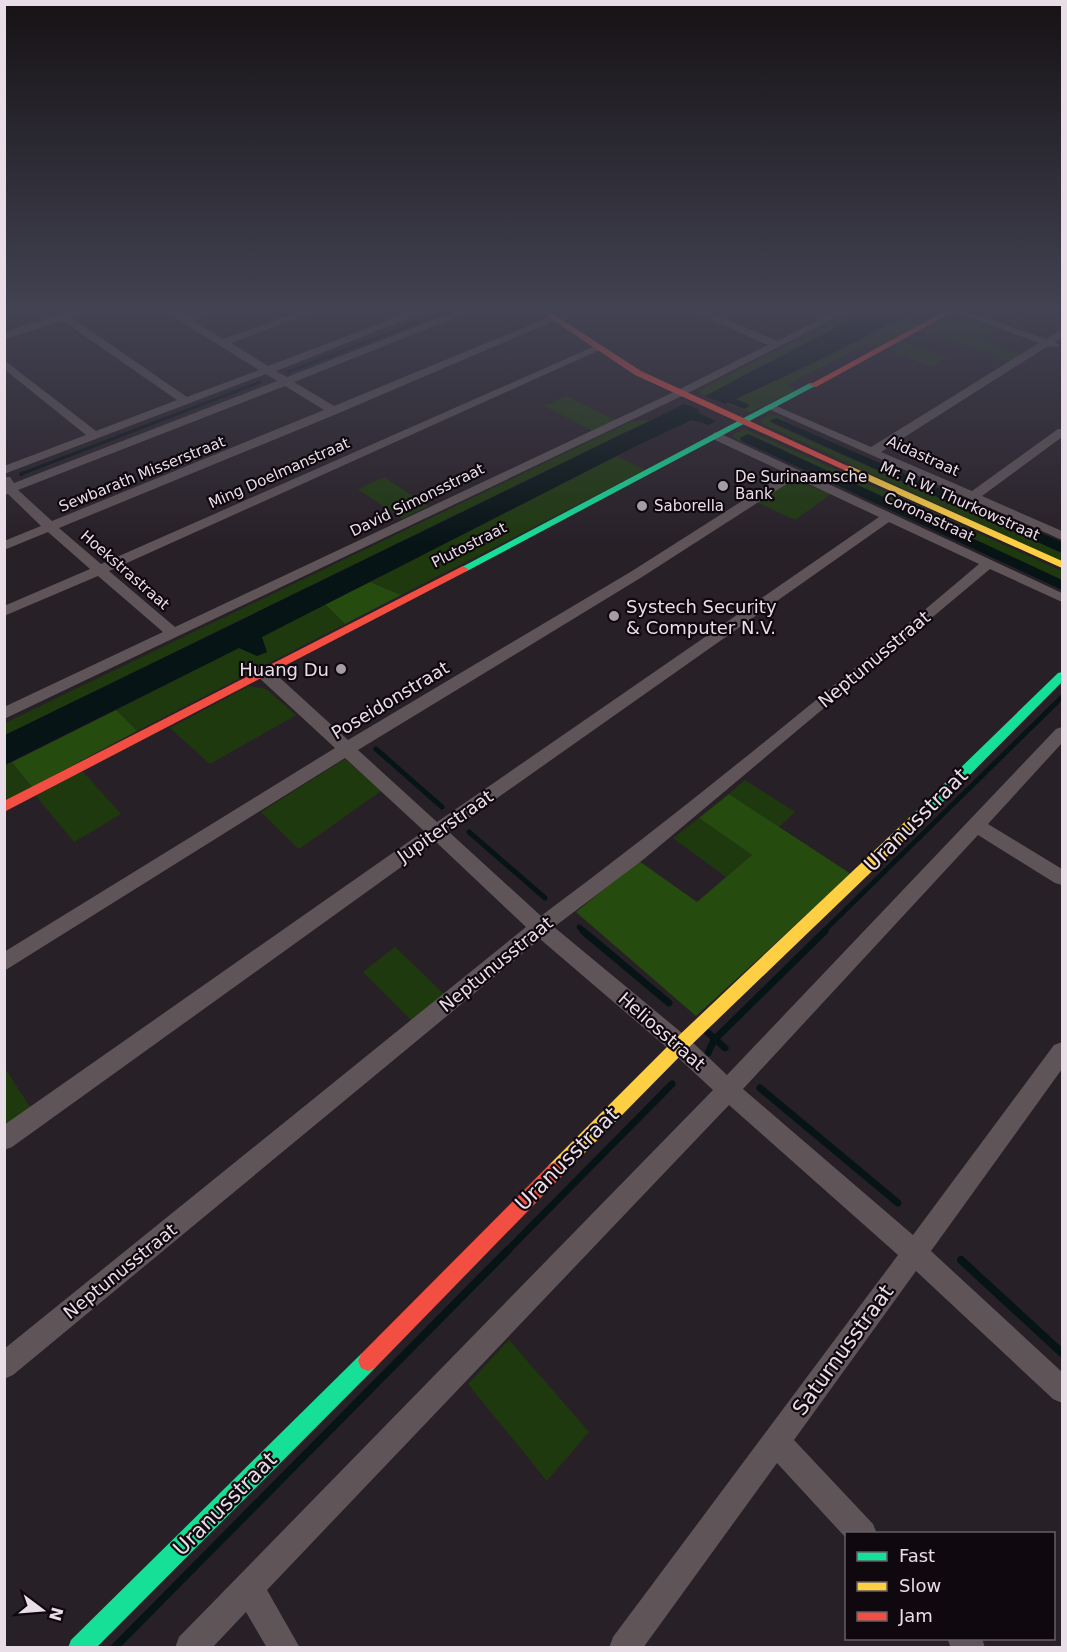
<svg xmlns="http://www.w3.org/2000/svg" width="1067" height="1652" viewBox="0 0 1067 1652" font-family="'DejaVu Sans',sans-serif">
<rect width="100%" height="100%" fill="#282027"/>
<g fill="#1f390f">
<polygon points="849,312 866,312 705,396 698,391"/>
<polygon points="912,312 940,312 879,345 870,343 787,385 796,390 750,412 725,404 828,356"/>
<polygon points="957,314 998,329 981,339 1022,354 1010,362 921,331"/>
<polygon points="905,342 947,357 932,367 890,351"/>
<polygon points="566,396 615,420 593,431 544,406"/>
<polygon points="770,414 782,417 784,420 776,418 773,424 1062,553 1062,562 761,423 761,420"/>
<polygon points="656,420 623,433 5,735 5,723 632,421"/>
<polygon points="745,429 1062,571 1062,580 749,434 740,438 741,442 733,437 733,434"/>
<polygon points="617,456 645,470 401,595 370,582"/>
<polygon points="384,477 428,506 402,519 358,489"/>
<polygon points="795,480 831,494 795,520 756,502 788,481"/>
<polygon points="325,604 345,624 137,731 116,710 239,648 257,656 267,652 261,637"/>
<polygon points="249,686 266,689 296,715 210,764 170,728"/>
<polygon points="345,759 381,791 299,849 261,812"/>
<polygon points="12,762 32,787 5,801 5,765"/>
<polygon points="82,771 121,814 74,842 36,796"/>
<polygon points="745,780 795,812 779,827 729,794"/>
<polygon points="699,818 752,855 726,877 673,838"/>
<polygon points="395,947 445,995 413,1022 363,972"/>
<polygon points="4,1067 32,1110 4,1130"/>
<polygon points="509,1340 589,1432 547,1481 468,1384"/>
</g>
<g fill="#264b0e">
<polygon points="370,582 401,595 345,624 325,604"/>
<polygon points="116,710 137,731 32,787 12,762"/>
<polygon points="729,794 851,874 696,1016 576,912 639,861 697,902 752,855 699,818"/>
</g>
<g fill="#071416">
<polygon points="866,312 912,312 828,356 725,404 705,396"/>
<polygon points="684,404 698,409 700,414 716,421 709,425 692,420 636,446 262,637 267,652 257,656 239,648 5,765 5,735"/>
<polygon points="776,418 1062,542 1062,553 769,421"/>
<polygon points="748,434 1062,580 1062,590 742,441 740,438"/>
</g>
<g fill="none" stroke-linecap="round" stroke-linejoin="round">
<g stroke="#071416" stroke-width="3">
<polyline points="288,372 444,312"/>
<polyline points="21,474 260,382"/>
</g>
<polyline stroke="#071416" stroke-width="4" points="21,474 23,473"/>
<g stroke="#071416" stroke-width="5">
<polyline points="376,749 442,807"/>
<polyline points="469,832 545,898"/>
<polyline points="579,927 585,932"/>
<polyline points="823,932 1062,697"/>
</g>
<g stroke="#071416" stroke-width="7">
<polyline points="583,931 669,1003"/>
<polyline points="707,1032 725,1048"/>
<polyline points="708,1053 714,1040 825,931"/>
<polyline points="760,1088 898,1203"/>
<polyline points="506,1252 672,1084"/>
</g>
<g stroke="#071416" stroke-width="8">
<polyline points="961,1260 1062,1353"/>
<polyline points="114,1648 508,1250"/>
</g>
<polygon fill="#071416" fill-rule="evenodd" points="720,393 748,404 750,406 744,409 716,398 714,396"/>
<g fill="#5f5458" fill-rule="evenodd">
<path d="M68 312H84L72 318 187 397 259 370 166 312H178L185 316 196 312H211L192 320 223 339 299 312H314L231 343 268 366 410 312H425L276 371 287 377 454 312H469L294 382 334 406 552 316 561 318 339 413 59 528 101 564 595 346 604 348 109 571 175 627 676 391 768 345 694 312H708L777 341 834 312H847L684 395 4 719V707L163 632 98 576 4 616V606L90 569 48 532 4 550V541L41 526 8 494 4 495V477H10L14 483 277 381 266 374 4 474V466L86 435 4 369V360L96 431 177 400 63 321 4 339V332ZM285 386 324 410 52 521 18 490Z"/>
<polygon points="954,312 969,312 1046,339 1062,330 1062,337 1055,342 1059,345 1058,347 1048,346 881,452 972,491 1058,429 1062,429 1062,437 982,496 1062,531 1062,540 764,407 770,404 774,405 871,447 1039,343"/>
<path d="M717 432 1062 593V602L990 569 644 859 554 927 688 1038 727 1075 1056 729 1062 727V743L988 824 1062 869V885L1055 883 978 835 743 1089 913 1235 1054 1045 1062 1042V1069L931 1251 1062 1372V1403L1053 1399 916 1271 794 1440 873 1524 877 1534H846V1538L777 1463 643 1648H609L613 1637 898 1255 729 1105 267 1590 300 1648H267L246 1612 212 1648H175L179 1637 713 1090 672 1052 540 939 13 1375 4 1379V1349L526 927 436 842 12 1147 4 1150V1125L424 831 345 758 4 971V952L335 748 256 675 254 671 256 667H268L348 740 632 571 786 473 713 439V433ZM796 478 879 517 437 822 358 750 642 577ZM889 522 979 564C836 685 691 804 541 916L449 832Z"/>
<polygon points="947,1638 982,1638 985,1648 951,1648"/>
</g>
<g fill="#16e098" fill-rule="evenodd">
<polygon points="810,383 817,385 467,571 463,572 458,569"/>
<polygon points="1062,672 1062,682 920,825 910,825 908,821 910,817 1058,673"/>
<polygon points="368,1351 375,1354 378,1361 375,1368 96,1648 68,1648 71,1640 361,1354"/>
</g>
<g fill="#ffcf43" fill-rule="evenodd">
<polygon points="844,466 850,466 1062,561 1062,568 844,470"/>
<polygon points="915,816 920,817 922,821 920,825 686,1050 561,1177 555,1180 549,1177 546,1171 549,1165 674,1040 910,817"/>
</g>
<g fill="#f24e42" fill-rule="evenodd">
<polygon points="541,312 550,312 641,371 852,468 844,470 635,375"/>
<polygon points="943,312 953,312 816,387 809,385"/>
<polygon points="463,566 468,569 467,571 4,812 4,801"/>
<polygon points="555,1162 561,1165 564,1171 561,1177 375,1368 368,1371 361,1368 358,1361 361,1354 549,1165"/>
</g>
</g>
<linearGradient id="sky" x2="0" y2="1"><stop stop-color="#161215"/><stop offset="0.57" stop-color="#424252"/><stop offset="1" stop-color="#424252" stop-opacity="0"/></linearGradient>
<rect width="1067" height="544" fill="url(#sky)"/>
<g fill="#a59ca4" stroke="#0f090f" stroke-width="2">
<circle cx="723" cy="486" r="6"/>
<circle cx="642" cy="506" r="6"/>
<circle cx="614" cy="616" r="6"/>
<circle cx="341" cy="669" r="6"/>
</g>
<g text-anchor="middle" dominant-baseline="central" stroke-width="4.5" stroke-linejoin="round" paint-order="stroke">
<g font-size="15" fill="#e9dee8" stroke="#0f090f">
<text transform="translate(923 456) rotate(24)">Aidastraat</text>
<text transform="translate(279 473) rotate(-24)">Ming Doelmanstraat</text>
<text transform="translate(142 474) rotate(-22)">Sewbarath Misserstraat</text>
<text transform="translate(417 500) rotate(-26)">David Simonsstraat</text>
<text transform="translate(960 501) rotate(24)">Mr. R.W. Thurkowstraat</text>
<text transform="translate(929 517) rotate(25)">Coronastraat</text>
<text transform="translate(469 545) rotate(-27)">Plutostraat</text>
<text transform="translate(125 570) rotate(41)">Hoekstrastraat</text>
</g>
<g font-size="15" fill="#e9dee8" stroke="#0f090f" text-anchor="start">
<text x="735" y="477">De Surinaamsche<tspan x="735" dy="17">Bank</tspan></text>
<text x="654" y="506">Saborella</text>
</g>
<g font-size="18" fill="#e9dee8" stroke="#0f090f" text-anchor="start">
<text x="626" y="606">Systech Security<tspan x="626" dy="21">&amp; Computer N.V.</tspan></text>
<text x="329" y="669" text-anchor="end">Huang Du</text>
</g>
<g font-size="18" fill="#e9dee8" stroke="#0f090f">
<text transform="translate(874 659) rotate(-40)">Neptunusstraat</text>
<text transform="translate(390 700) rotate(-31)">Poseidonstraat</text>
<text transform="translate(445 826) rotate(-35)">Jupiterstraat</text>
<text transform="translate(496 964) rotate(-39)">Neptunusstraat</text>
<text transform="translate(662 1031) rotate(41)">Heliosstraat</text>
<text transform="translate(120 1271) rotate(-39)">Neptunusstraat</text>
</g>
<g font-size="21" fill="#e9dee8" stroke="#0f090f">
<text transform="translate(916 820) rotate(-45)">Uranusstraat</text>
<text transform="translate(567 1159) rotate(-45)">Uranusstraat</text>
<text transform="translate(843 1350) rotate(-54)">Saturnusstraat</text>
<text transform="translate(225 1504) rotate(-45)">Uranusstraat</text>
</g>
</g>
<rect width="1067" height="1652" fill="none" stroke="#e9dee8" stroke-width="12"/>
<rect x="845" y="1532" width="210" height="108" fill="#0f090f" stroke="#665e66" stroke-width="1.5"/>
<rect x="857" y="1552" width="30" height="9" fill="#16e098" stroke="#665e66" stroke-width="1.5"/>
<text x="899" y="1562" font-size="18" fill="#e9dee8">Fast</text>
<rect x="857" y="1582" width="30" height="9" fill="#ffcf43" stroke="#665e66" stroke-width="1.5"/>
<text x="899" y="1592" font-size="18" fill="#e9dee8">Slow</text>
<rect x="857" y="1612" width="30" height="9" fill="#f24e42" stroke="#665e66" stroke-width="1.5"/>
<text x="899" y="1622" font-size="18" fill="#e9dee8">Jam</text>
<g transform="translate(42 1610) rotate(106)" stroke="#0f090f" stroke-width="4.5" paint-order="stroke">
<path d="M0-4.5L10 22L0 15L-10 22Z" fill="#e9dee8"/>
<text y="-9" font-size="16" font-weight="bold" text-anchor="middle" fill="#e9dee8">N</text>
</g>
</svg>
